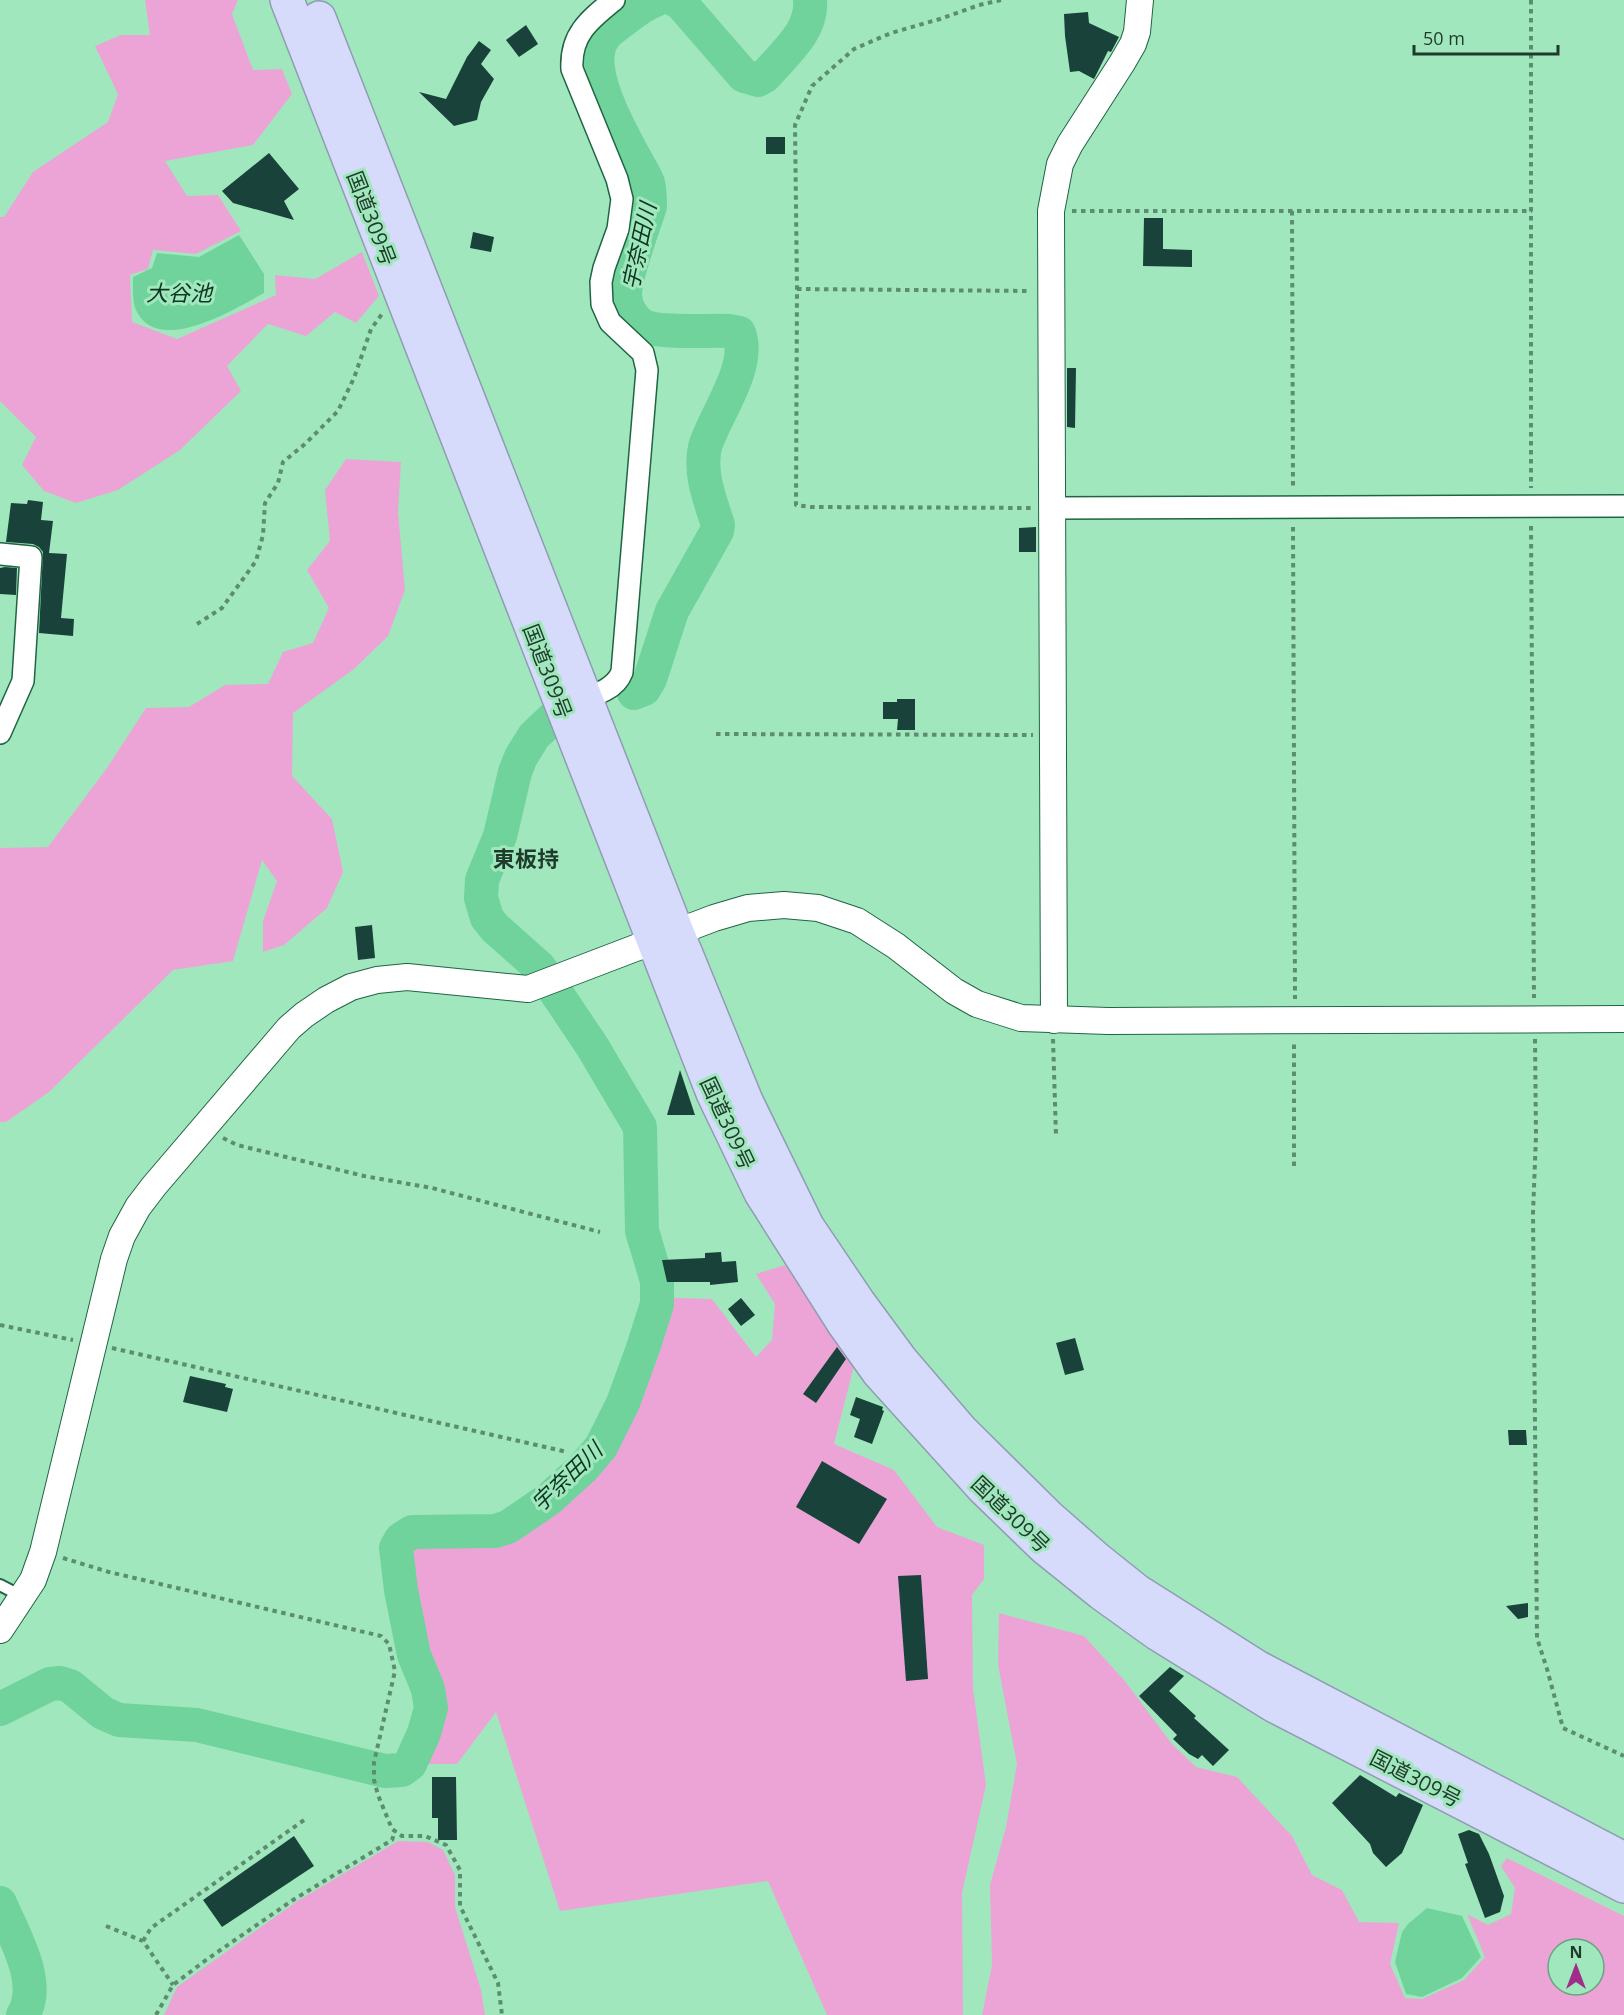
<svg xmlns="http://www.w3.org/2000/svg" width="1624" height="2015" viewBox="0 0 1624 2015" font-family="'Open Sans','Noto Sans JP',sans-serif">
<rect width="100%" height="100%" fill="#a1e7bd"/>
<g fill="#eca4d7" fill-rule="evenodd">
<polygon points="145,0 238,0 232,14 253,70 282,69 292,94 253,145 165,161 187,196 218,195 241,231 196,254 153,250 148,269 130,275 132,322 177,339 276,295 275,275 315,279 362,252 379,296 356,323 335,312 306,336 268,324 227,366 241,391 180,450 118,490 76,503 44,491 22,465 36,437 0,401 0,217 4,217 33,172 108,122 118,94 95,46 121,35 150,35"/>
<polygon points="346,459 401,462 398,512 405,590 388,636 354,669 293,713 292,776 332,819 343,872 327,908 284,945 263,952 263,921 277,881 262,860 233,961 173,970 49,1092 6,1122 0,1122 0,848 48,847 107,768 146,708 189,707 225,685 268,684 283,652 313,643 329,608 307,570 330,541 325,490"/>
<polygon points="785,1265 854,1366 834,1444 894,1470 937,1527 984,1545 984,1579 972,1595 973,1688 986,1785 962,1893 963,2015 827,2015 768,1881 560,1911 496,1712 457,1764 419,1764 418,1749 431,1734 436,1718 436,1675 402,1584 395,1553 400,1543 413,1528 497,1523 573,1473 606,1440 638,1351 648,1297 712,1299 756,1357 772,1340 775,1304 756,1274"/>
<path d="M999 1613 1084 1636 1124 1680 1172 1744 1196 1767 1237 1777 1292 1836 1312 1875 1342 1890 1359 1922 1399 1923 1390 1964 1405 1998 1422 1999 1464 1980 1485 1957 1467 1914 1488 1925 1511 1914 1515 1888 1501 1866 1507 1858 1624 1916V2015H982L992 1965 990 1885 1006 1827 1017 1764 998 1665ZM1558 1949H1594V1985H1558Z"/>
<polygon points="398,1841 428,1842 443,1850 455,1875 455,1907 481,1990 485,2015 164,2015 177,1987 296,1902"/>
</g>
<g fill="#70d39c">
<path d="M239 235 264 274V293C235 309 157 357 136 310 132 301 133 286 133 277L152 268 157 253 199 257Z"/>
<polygon points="1427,1908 1462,1916 1481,1957 1462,1978 1422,1997 1406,1994 1395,1962 1402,1932 1408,1924"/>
</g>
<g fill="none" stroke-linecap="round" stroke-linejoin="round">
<g stroke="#70d39c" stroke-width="34">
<path d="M675 0 679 1 744 76 758 80 765 76C784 54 813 31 810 0"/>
<path d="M634 693 644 689 650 679 672 611 717 531 718 525C710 500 699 473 705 447 714 416 752 367 739 333L729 331C710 330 657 334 642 325 632 319 625 306 625 294 626 271 643 229 650 206 650 198 650 190 648 183 645 175 641 169 637 162 622 134 582 67 604 37 608 31 615 27 621 22 632 14 643 4 656 0"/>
<polyline points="0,1709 50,1684 60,1683 70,1686 103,1713 119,1720 197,1725 385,1771 402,1770 410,1764 424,1733 431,1708 428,1689 414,1655 401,1590 396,1548 401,1539 412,1532 495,1531 508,1527 549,1499 583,1468 601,1447 623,1403 643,1348 657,1304 657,1281 642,1231 640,1127 592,1046 539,967 495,928 487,918 481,898 482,880 500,836 515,772 521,757 534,736 552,719"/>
<path d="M0 1903C13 1934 43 1983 23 2015"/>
</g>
</g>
<g fill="#18423a">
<polygon points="1088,12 1089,23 1119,37 1111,52 1108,51 1094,79 1079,71 1070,72 1065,36 1064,14"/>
<polygon points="526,25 538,44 519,57 506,40"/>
<polygon points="479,41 491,50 481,64 494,79 481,102 477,120 454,126 419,92 446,99 467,57"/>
<rect x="766" y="137" width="19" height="17"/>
<polygon points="269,153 299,189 284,201 294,220 233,203 222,191"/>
<polygon points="1144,218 1163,218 1163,249 1192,250 1192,267 1143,266"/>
<polygon points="473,232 494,237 491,252 470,248"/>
<polygon points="1067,368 1076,368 1075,428 1067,427"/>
<polygon points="28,500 43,502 41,520 53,521 49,553 67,554 61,618 74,619 73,636 39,633 43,552 39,547 33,544 6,542 11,503 27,504"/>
<polygon points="1036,527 1036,552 1019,552 1019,528"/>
<polygon points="5,567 17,568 16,595 0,594 0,568"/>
<polygon points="897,699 915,699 915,730 897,730 898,719 883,719 883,702 897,702"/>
<polygon points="372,925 375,958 358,960 355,927"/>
<polygon points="680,1070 695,1115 667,1115"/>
<polygon points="721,1252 722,1262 736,1261 738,1282 710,1285 710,1282 667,1282 662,1260 705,1258 705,1253"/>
<polygon points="741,1298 755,1315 741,1326 728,1309"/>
<polygon points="1075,1338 1084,1370 1065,1375 1056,1343"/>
<polygon points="837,1347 846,1359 816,1403 803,1394"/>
<polygon points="190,1376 226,1384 225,1387 233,1389 227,1412 183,1402"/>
<polygon points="856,1397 883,1407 882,1410 884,1411 872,1444 854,1437 860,1419 850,1415"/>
<polygon points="1508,1430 1526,1430 1527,1445 1509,1445"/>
<polygon points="822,1461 887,1499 859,1544 796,1507"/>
<polygon points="921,1575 928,1679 906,1681 898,1576"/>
<polygon points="1528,1603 1528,1617 1518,1619 1506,1606"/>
<polygon points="1170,1667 1184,1676 1169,1691 1196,1716 1194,1718 1229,1750 1213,1766 1202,1755 1198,1759 1189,1754 1173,1739 1177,1735 1139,1696"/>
<polygon points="1360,1775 1396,1797 1399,1793 1423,1805 1402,1853 1386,1867 1373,1853 1370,1844 1332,1803"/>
<polygon points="432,1777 456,1777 457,1840 438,1840 438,1818 432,1818"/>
<polygon points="1469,1830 1479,1834 1489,1854 1504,1896 1500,1912 1485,1918 1465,1864 1468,1863 1458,1834"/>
<polygon points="294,1836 314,1866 222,1927 203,1900"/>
</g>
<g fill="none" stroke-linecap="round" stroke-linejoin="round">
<g stroke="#1f6542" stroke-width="14">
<polyline id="service" points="0,1585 23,1597"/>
</g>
<g stroke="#1f6542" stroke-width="24">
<g id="minor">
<polyline points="1052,508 1624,506"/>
<polyline points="0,554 31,557 23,681 0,733"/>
<path d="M573 702C591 696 615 691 622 672L647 370 643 353 610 322 602 304 601 282 604 268 618 229 622 199 617 179 572 69C570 35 589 20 614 0"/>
</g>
</g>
<g stroke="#1f6542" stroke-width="28">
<g id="tertiary">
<polyline points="1054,1020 1051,211 1060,164 1070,144 1122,63 1133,44 1137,32 1140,0"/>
<polyline points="0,1630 33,1580 43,1552 114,1259 122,1236 138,1207 154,1186 289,1028 304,1015 326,1000 351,987 377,980 407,977 528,989 714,918 748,908 784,905 818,908 857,921 896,946 954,991 977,1004 1021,1018 1108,1021 1624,1019"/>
</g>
</g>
<g stroke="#8f9db2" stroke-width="36">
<g id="trunk">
<polyline points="287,0 713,1093 761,1193 844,1324 879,1373 983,1488 1045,1548 1101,1593 1158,1634 1273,1705 1624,1886"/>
<polyline points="319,18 677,932 746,1101 807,1226 859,1303 901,1360 961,1430 1049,1517 1097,1559 1137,1591 1257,1667 1624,1859"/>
</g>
</g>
<g stroke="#5d8d71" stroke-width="4" stroke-dasharray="4.5 4.5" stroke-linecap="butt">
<polyline points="1001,0 979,5 940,19 891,33 854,49 812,86 795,125 797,289 796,505 811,507 1032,508"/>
<polyline points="1531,0 1531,488"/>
<polyline points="1072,211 1532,211"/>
<polyline points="1292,211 1293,489"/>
<polyline points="797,289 1030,291"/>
<polyline points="1531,526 1534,998"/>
<polyline points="1293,527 1295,999"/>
<polyline points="197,624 222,608 256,561 263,535 265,503 278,483 283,462 305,444 338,411 354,378 371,329 382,314"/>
<polyline points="716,734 1033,735"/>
<polyline points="1053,1039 1056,1135"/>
<polyline points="1535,1039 1536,1136 1533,1213 1537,1638 1547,1669 1563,1728 1624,1756"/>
<polyline points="223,1138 237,1145 364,1176 432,1188 600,1232"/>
<polyline points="1294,1166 1294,1040"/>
<polyline points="0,1325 73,1340"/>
<polyline points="112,1348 567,1452"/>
<polyline points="63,1558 109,1572 381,1636 389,1644 395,1671 374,1762 374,1780 378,1795 392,1829 402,1836 425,1836 446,1845 460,1870 460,1906 498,1983 502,2015"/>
<polyline points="106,1926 143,1941 173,1985"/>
<polyline points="143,1941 151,1928 307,1818"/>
<polyline points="156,2015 173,1985 206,1960 293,1900 392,1840 395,1831"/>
</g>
<use href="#service" stroke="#fff" stroke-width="10"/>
<use href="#minor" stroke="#fff" stroke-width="21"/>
<use href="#tertiary" stroke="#fff" stroke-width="26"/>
<use href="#trunk" stroke="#d6dbfb" stroke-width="33"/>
</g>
<g text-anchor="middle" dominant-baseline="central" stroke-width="6" stroke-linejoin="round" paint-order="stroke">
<g font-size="21" fill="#1f3b2b" stroke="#a1e7bd">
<text transform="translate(372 218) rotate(69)">国道309号</text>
<text transform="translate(548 671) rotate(69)">国道309号</text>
<text transform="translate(728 1123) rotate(65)">国道309号</text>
<text transform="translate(1011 1514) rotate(44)">国道309号</text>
<text transform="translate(1416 1778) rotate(27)">国道309号</text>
</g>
<g font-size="22" font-style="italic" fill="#0b3721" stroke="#a1e7bd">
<text transform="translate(638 246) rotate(-78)">宇奈田川</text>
<text x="179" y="292">大谷池</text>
<text transform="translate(566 1476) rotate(-44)">宇奈田川</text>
</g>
<g font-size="22" font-weight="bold" fill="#1f3b2b" stroke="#a1e7bd">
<text x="526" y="858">東板持</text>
</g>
</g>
<g transform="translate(1576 1967)"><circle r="28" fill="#a1e7bd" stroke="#6da283" stroke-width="1.5"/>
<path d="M0-4.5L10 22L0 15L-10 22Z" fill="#a02d88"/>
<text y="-9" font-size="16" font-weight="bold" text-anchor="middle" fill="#1f3b2b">N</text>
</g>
<path d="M1414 45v9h144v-9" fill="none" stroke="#1f3b2b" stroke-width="3"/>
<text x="1423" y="45" font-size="18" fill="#1f3b2b" stroke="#a1e7bd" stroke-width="4.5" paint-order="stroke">50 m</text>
</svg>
